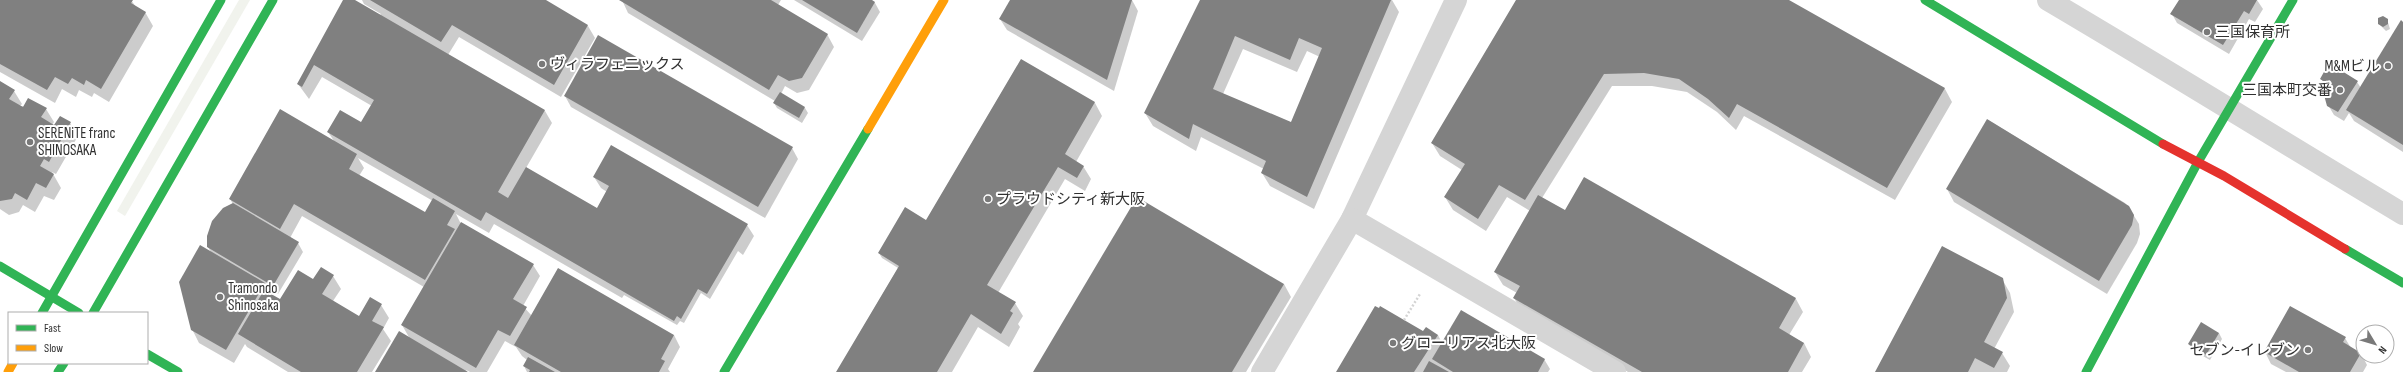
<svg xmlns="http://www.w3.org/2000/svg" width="2403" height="372" viewBox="0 0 2403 372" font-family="'Sofia Sans Condensed','Noto Sans JP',sans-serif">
<rect width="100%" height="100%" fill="#fff"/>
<polygon fill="#f1f3ed" points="239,0 250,0 125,216 117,211"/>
<g fill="#0003" fill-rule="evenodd">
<polygon points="0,0 131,0 136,7 145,12 153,26 109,102 94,93 92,97 79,90 76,97 62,89 55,103 0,72"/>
<path d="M344 0H353L380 15 381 14 364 4 362 0H544L588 26 595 38 561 97 459 37 448 55 545 111 552 123 526 168 597 209 607 192 601 188 594 177 747 225 754 236 743 255 738 251 710 299 701 293 684 323 680 321 677 325 624 295 622 298 494 224 489 233 456 214 461 224 533 265 540 276 523 306 532 316 674 335 680 347 668 369 670 372H527L524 366 527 360 522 356 516 347 505 341 487 372H470L466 370 467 372H376L410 339 402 325 424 287 302 216 290 238 298 243 303 252 278 294 266 287 270 295 280 301 314 281 333 276 341 289 333 301 359 317 370 299 381 305 389 318 383 329 391 341 372 372H288L247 347 245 344 234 363 199 343 192 329 212 254 208 247 233 204 230 199 334 141 328 132 362 123 372 106 322 77 309 99 298 84ZM358 158 433 201 426 214 359 176 364 168Z"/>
<polygon points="622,0 781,0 778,5 827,34 834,47 809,90 797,93 785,86 781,94 805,108 808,113 802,123 777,108 774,103 775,101 628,13"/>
<polygon points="794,0 870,0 875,3 880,12 862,41"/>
<polygon points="1011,0 1132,0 1138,11 1114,91 1007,30 1000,19"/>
<path d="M1201 0H1392L1399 12 1314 209 1270 186 1262 173 1264 169 1201 137 1196 151 1153 126 1145 113ZM1243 49 1297 72 1307 51 1320 57 1291 123 1223 94Z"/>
<polygon points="1517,0 1787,0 1945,89 1952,102 1895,200 1744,116 1736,130 1717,112 1687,92 1652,86 1612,86 1542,198 1566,212 1796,299 1803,312 1789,335 1804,343 1811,357 1802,372 1628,372 1522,311 1514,298 1517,293 1503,285 1495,272 1530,211 1507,197 1486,231 1453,210 1445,197 1462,170 1440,156 1432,143"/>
<polygon points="2180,0 2257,0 2263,9 2255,22 2249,19 2229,54 2177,23 2172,14"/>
<polygon points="2387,19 2390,29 2386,31 2379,24"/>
<polygon points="2403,23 2403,152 2354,121 2349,113 2344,121 2334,115 2328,105 2329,90 2321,79 2357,82 2361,88"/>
<polygon points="1021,60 1095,103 1102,116 1076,162 1083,166 1091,179 1085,191 1065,179 998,293 1015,303 1023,316 1018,324 1020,327 1009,347 978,327 952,372 837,372 898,268 882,258 879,253 926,221"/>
<polygon points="0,84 14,91 22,104 20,106 46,109 54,122 52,125 55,126 60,117 70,123 78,136 56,174 52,172 61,188 54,200 44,196 35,212 23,205 19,212 9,215 0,209"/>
<polygon points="565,96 792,148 798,159 765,218 571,107"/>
<polygon points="1988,120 2125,203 2131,211 2139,224 2140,234 2137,243 2107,294 1954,202 1947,189"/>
<polygon points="2002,279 2010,293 2014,312 1994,349 2002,353 2010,366 2007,372 1876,372"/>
<polygon points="1284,284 1291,297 1246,372 1034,372"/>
<polygon points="1423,333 1438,335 1442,343 1544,359 1550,369 1548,372 1337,372"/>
<polygon points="2219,333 2222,339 2210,360 2192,350 2189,344"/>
<polygon points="2345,338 2351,348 2361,353 2367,365 2363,372 2286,372 2271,364 2265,352"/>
</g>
<g fill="#808080" fill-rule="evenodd">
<polygon points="0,0 133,0 131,3 146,12 101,89 86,80 84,85 72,78 68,84 55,77 47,90 0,64"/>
<polygon points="343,0 355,0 545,110 498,192 508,198 526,167 597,208 609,186 593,177 611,145 748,224 707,294 698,289 681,319 677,316 674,321 486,212 481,221 327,132 340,110 361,122 374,100 314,65 302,87 297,84"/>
<polygon points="370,0 546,0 588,25 554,85 452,25 441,42"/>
<polygon points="619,0 771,0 828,34 802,78 789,81 778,75 769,90"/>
<polygon points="802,0 872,0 875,2 857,33"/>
<polygon points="1010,0 1132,0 1107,80 999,19"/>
<path d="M1200 0H1391L1307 197 1261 173 1266 161 1193 124 1189 139 1144 113ZM1235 36 1290 60 1299 38 1322 48 1291 122 1213 89Z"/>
<polygon points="1516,0 1789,0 1945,88 1887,188 1737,104 1729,118 1708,99 1679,79 1644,73 1604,74 1525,200 1499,185 1478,219 1444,197 1465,164 1431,143"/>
<polygon points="2179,0 2257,0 2249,14 2244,11 2223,45 2170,14"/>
<polygon points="2383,16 2388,19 2388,24 2383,27 2378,24 2378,18"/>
<polygon points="2401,20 2403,22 2403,145 2346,110"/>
<polygon points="598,35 793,147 758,207 564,96"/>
<polygon points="1021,59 1095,102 1065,154 1084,166 1077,178 1058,167 987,285 1016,302 1010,311 1013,313 1001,334 971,314 937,372 836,372 899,266 878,253 905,207 926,220"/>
<polygon points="2329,63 2358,81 2338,112 2327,106 2324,95 2330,85 2320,79"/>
<polygon points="0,81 15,90 9,99 23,107 28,98 47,108 41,117 54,125 60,116 71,122 49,162 44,159 40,166 54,174 46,188 36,183 27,200 15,193 12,199 0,201"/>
<polygon points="780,92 805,107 799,118 773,103"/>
<polygon points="280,109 357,154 349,169 425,212 433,198 455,211 447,225 455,229 425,280 294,204 280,229 229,199"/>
<polygon points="1987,119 2129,206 2134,215 2132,225 2099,281 1946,189"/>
<polygon points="1584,177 1796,298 1779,328 1804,343 1788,372 1642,372 1513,298 1520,286 1494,272 1538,195 1565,210"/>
<polygon points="1137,197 1284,284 1232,372 1033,372"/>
<polygon points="233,203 299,242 273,286 207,247 207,236 212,221 223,208"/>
<polygon points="461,222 534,264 513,299 527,307 510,336 498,330 476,368 401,325"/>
<polygon points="200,245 265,283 226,350 191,330 179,282"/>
<polygon points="1942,246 2003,278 2007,298 1984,342 2003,352 1994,368 1975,358 1968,372 1875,372"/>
<polygon points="321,267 334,275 322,294 359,316 370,297 382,304 372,321 384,327 357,372 301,372 238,334 264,290 280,299 298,270 313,279"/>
<polygon points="558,268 674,335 661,359 665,361 659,372 561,372 514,345"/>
<polygon points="1375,306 1379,308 1380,306 1423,331 1426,327 1438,335 1414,372 1336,372"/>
<polygon points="2290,306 2346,337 2343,342 2361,353 2350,372 2299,372 2264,352"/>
<polygon points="1461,310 1545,359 1538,372 1453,372 1432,359"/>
<polygon points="2201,322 2219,333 2206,355 2188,344"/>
<polygon points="399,331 468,372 375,372"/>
<polygon points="528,357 555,372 529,372 530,370 523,366"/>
<polygon points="1429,361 1449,372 1423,372"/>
</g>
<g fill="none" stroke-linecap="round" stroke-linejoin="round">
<polyline stroke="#d4d4d4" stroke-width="2.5" stroke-dasharray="2 2" stroke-linecap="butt" points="1404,320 1420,294"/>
<g stroke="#d5d5d5" stroke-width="22">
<path d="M2048 0C2167 70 2284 143 2403 214"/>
<polyline points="1352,219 1456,0"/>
<polyline points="1262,372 1352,219 1615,372"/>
</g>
<g stroke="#30b455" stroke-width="9">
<polyline points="1925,0 2163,144"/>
<polyline points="2345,249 2403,283"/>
<polyline points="0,266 79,313"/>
<polyline points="42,313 221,0"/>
<polyline points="93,313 273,0"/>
<polyline points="147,354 178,372"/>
<polyline points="58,372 64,363"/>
<polyline points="724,372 868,129"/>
<polyline points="2086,372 2198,162 2293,0"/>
</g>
<g stroke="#ff9f0a" stroke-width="9">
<polyline points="868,129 944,0"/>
<polyline points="8,372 13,363"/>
</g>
<polyline stroke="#e5322d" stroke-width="9" points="2163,144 2224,176 2345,249"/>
</g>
<g fill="#797979" stroke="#fff" stroke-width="1.5">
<circle cx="2207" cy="32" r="4"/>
<circle cx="542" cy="64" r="4"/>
<circle cx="2388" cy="66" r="4"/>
<circle cx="2340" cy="90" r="4"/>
<circle cx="30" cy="142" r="4"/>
<circle cx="988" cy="199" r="4"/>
<circle cx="220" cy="297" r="4"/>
<circle cx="1393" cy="343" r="4"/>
<circle cx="2308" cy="350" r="4"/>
</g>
<g text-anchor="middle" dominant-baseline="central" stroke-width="4" stroke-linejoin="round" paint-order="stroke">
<g font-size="15" fill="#313131" stroke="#fff" text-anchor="start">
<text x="2215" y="32">三国保育所</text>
<text x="550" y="64">ヴィラフェニックス</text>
<text x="2380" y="66" text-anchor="end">M&amp;Mビル</text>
<text x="2332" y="90" text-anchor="end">三国本町交番</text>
<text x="38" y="133">SERENiTE franc<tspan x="38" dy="17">SHINOSAKA</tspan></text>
<text x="996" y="199">プラウドシティ新大阪</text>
<text x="228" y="288">Tramondo<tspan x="228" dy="17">Shinosaka</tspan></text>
<text x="1401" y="343">グローリアス北大阪</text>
<text x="2300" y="350" text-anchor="end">セブン-イレブン</text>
</g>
</g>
<rect x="8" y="312" width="140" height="52" fill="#ffffff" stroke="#adadad"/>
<rect x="16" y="325" width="20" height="6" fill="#30b455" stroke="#adadad"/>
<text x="44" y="332" font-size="12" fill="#313131">Fast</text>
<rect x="16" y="345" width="20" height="6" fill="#ff9f0a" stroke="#adadad"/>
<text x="44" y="352" font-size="12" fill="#313131">Slow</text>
<g transform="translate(2375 344) rotate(128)"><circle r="19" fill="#ffffff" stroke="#adadad"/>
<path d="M0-3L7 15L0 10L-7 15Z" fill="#797979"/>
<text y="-6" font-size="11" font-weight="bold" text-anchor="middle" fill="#313131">N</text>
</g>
</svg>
